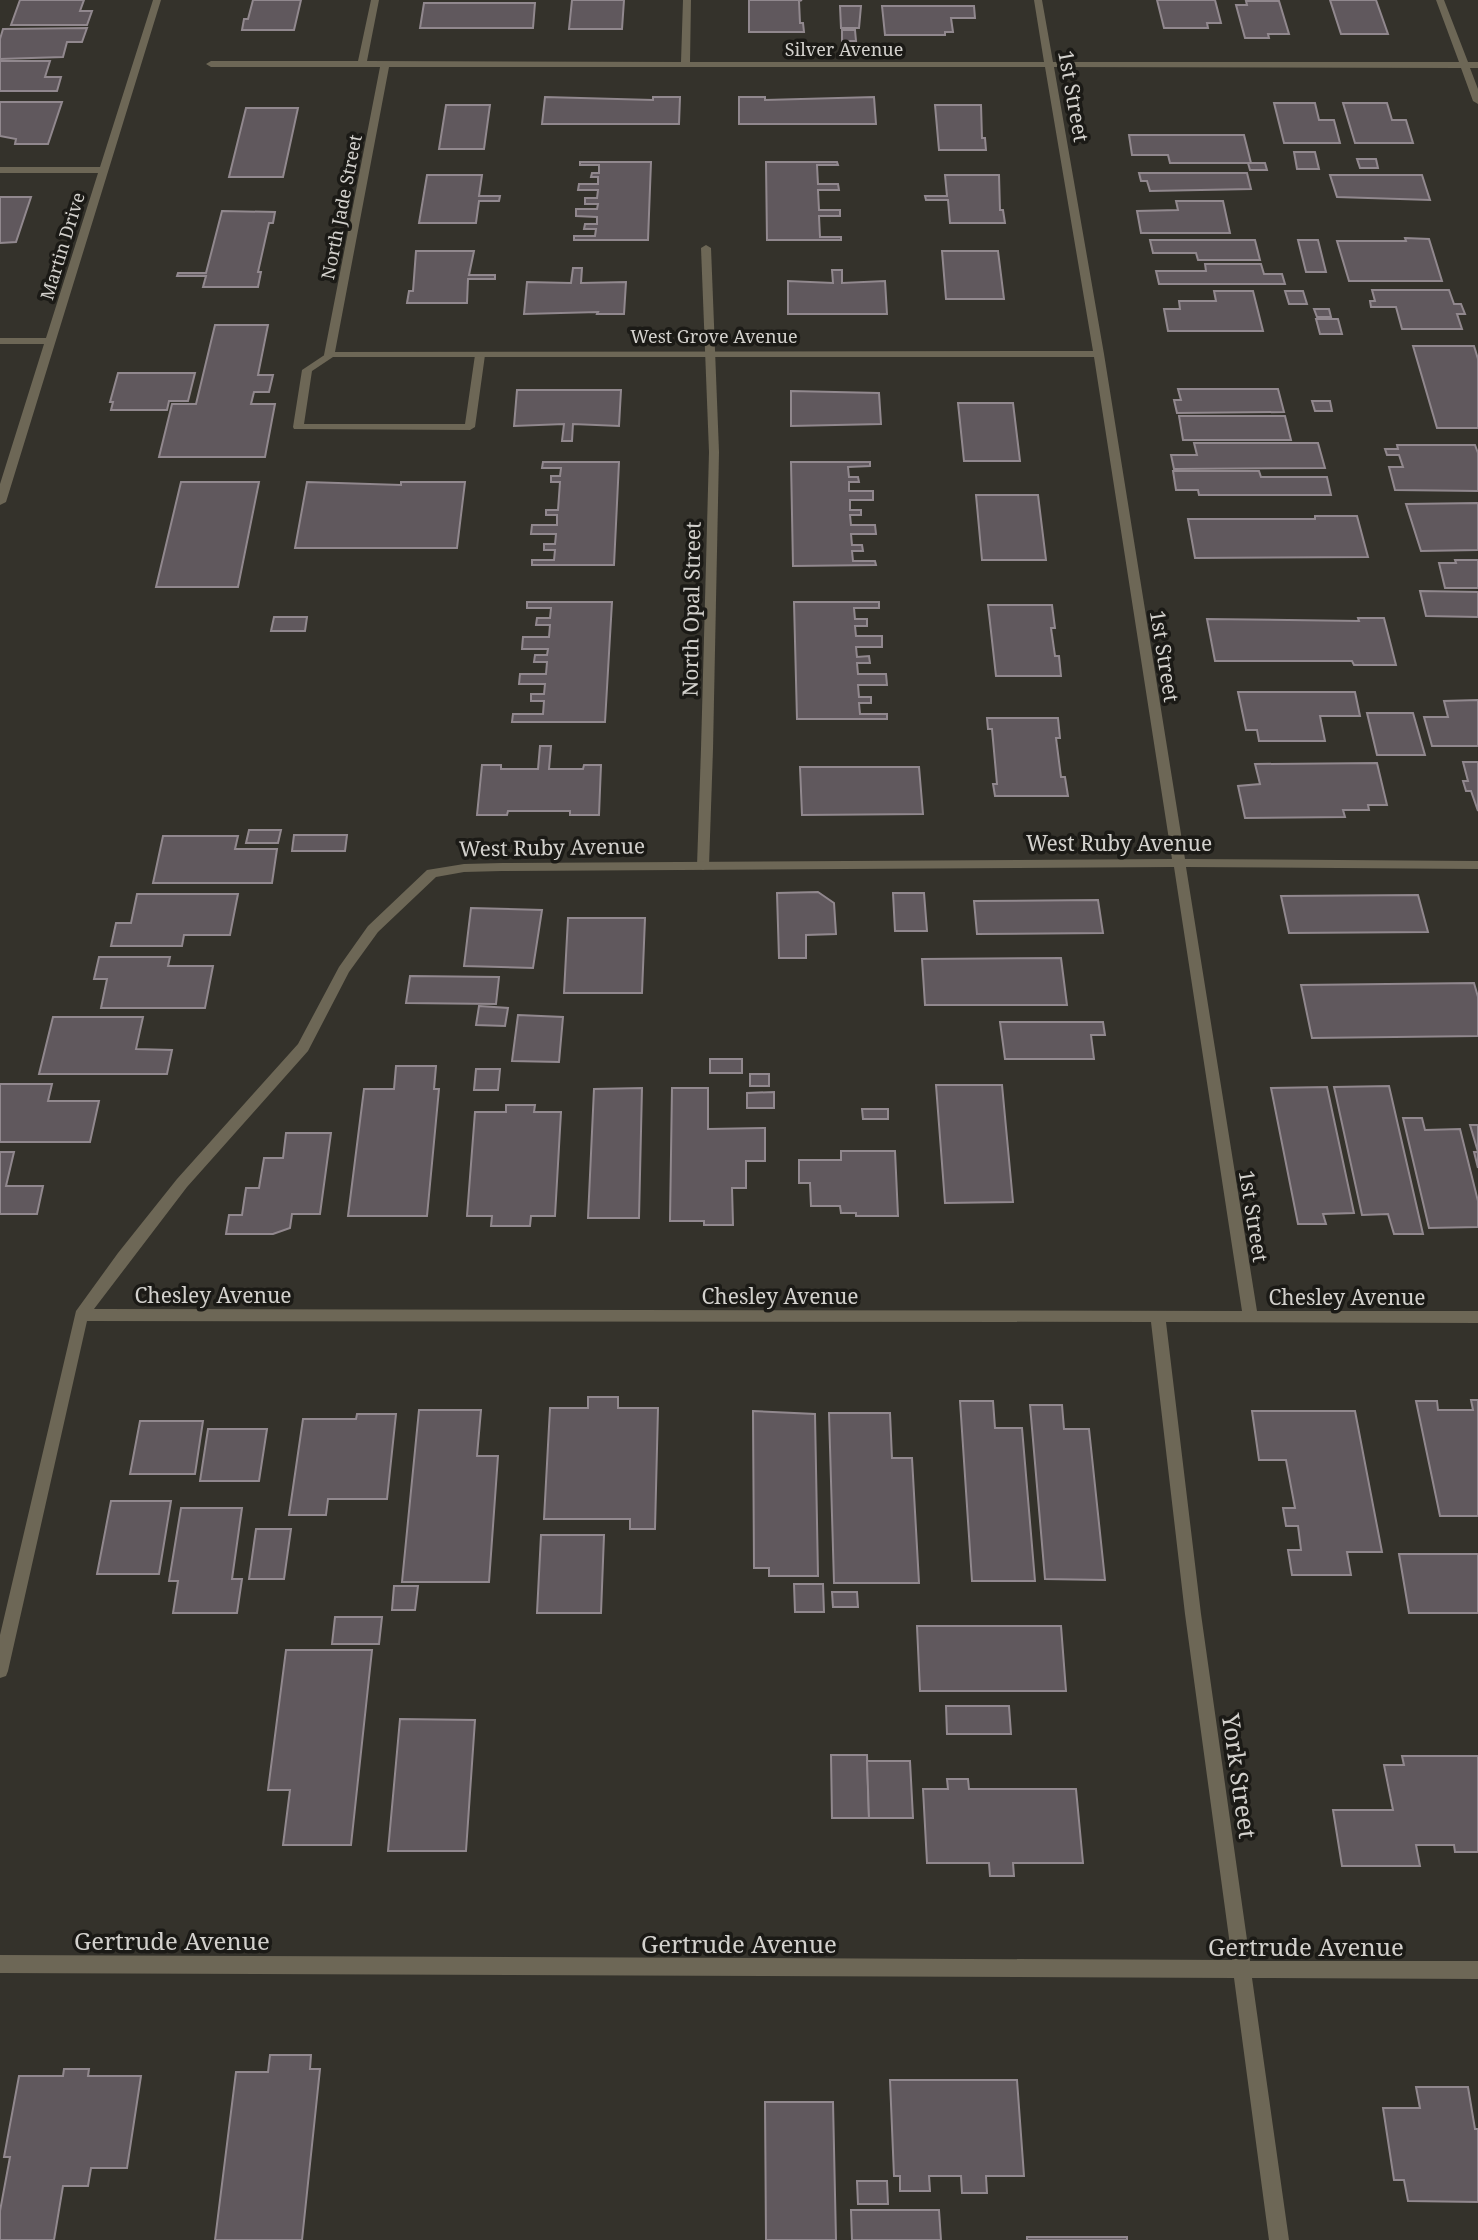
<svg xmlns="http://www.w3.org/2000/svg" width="1478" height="2240" viewBox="0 0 1478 2240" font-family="'Noto Serif',serif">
<rect width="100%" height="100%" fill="#34322b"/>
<g fill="#60585d" stroke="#91888e" stroke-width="2">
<polygon points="20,0 84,0 80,11 92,11 87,25 11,25"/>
<polygon points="253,0 301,0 294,30 242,30 244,19 248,19"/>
<polygon points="572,0 624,0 622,29 569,29"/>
<polygon points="749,0 802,0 799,1 800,23 803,23 804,32 749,32"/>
<polygon points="1157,0 1215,0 1221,23 1207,23 1208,28 1164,28"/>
<polygon points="1330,0 1376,0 1388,34 1341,34"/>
<polygon points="1246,1 1279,1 1289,34 1268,34 1269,38 1245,38 1236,5 1247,5"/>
<polygon points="424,3 535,3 533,28 420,28"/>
<polygon points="840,6 861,6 859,28 841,28"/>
<polygon points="882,6 974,6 975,18 951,18 953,32 945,32 945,35 885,35"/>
<polygon points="87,28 82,42 67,42 63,57 0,59 0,39 3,29"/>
<polygon points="842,30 855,30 856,41 842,41"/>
<polygon points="0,61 50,61 45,77 61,77 57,91 0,91"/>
<polygon points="545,97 653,100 653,97 680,97 679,124 542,124"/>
<polygon points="739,97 765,97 765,100 874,97 876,124 739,124"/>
<polygon points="0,102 62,102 48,144 15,144 16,139 0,136"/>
<polygon points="1274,103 1315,103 1319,120 1334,120 1340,143 1284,143"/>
<polygon points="1343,103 1387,103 1392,120 1406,120 1413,143 1355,143"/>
<polygon points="446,105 490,105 484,149 439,149"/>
<polygon points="935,105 981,105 982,138 985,138 986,150 939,150"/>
<polygon points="246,108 298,108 283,177 229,177"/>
<polygon points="1129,135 1244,135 1251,163 1170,163 1168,155 1132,155"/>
<polygon points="1294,152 1315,152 1319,169 1297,169"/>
<polygon points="1357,159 1376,159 1378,168 1360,168"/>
<polygon points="580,162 651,162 648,240 574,240 574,236 595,236 596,229 584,229 585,224 597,224 597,217 576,216 576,209 597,209 598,204 585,204 585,198 597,198 598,190 578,190 579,184 598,184 598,177 591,177 592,173 599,173 599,165 580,165"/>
<polygon points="766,162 837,162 838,165 817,165 818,184 838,184 839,190 818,190 819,210 840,210 840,216 819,216 820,237 841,237 841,240 767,240"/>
<polygon points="1248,163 1265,163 1267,170 1250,170"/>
<polygon points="1139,173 1247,173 1251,189 1150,191 1147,181 1141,181"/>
<polygon points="427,175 482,175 479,196 500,196 499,201 479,201 476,223 419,223"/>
<polygon points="945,175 999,175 1000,210 1003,210 1005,223 950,223 948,200 926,200 925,196 947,196"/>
<polygon points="1330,175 1422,175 1430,200 1337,197"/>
<polygon points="0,197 31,197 16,242 0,243"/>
<polygon points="1176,201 1223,201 1230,233 1141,233 1137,211 1178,210"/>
<polygon points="222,211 275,212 273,223 269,223 258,272 261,272 258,287 203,287 206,276 177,276 178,273 206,273"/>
<polygon points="1405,238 1429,239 1442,281 1349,281 1337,241 1406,241"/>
<polygon points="1150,240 1255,240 1260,260 1198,260 1196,253 1153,253"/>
<polygon points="1298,240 1318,240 1326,272 1306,272"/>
<polygon points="416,251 474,251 469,275 495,275 495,279 468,279 467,303 407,303 409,291 413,291"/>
<polygon points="942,251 998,251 1004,299 946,299"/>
<polygon points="1205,264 1261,264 1264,274 1282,274 1285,284 1159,284 1156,271 1206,271"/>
<polygon points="573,268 582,268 581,283 626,282 624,314 597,314 598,312 524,314 527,282 571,283"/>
<polygon points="832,270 842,270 842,283 885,281 887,314 788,314 788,281 833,283"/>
<polygon points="1372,290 1449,290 1454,304 1461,304 1465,314 1457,314 1462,329 1402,329 1396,307 1371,307 1370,301 1375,301"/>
<polygon points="1214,291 1253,291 1263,331 1168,331 1164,309 1180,309 1179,301 1216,301"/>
<polygon points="1285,291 1303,291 1307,304 1289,304"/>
<polygon points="1314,309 1329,309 1331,317 1317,317"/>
<polygon points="1316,319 1338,319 1342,334 1320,334"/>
<polygon points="215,325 268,325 258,375 273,375 269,392 254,392 251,404 275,404 265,457 159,457 172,404 196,404"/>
<polygon points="1413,346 1474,346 1478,359 1478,428 1437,428"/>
<polygon points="118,373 195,373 188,401 169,401 167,410 111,410 113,402 110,402"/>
<polygon points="1178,389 1278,389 1284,412 1177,413 1174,400 1181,400"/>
<polygon points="517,390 621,390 619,426 573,424 572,441 562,441 564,424 514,426"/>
<polygon points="791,391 879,393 881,424 791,426"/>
<polygon points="1312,401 1330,401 1332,411 1315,411"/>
<polygon points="958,403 1013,403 1020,461 964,461"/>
<polygon points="1179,416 1285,416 1291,440 1183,440"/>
<polygon points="1194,443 1318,443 1325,468 1174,469 1171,455 1197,455"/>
<polygon points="1397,445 1475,445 1478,453 1478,491 1395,490 1389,467 1403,467 1399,455 1387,455 1385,449 1398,449"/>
<polygon points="543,462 619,462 614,565 532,565 532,560 554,560 555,550 544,550 544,544 555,544 556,534 531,534 532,525 557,525 557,515 546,515 546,510 558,510 560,482 551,482 551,476 560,476 561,468 542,468"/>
<polygon points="791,462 870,462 870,466 848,467 849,477 858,477 859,482 849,482 849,491 873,491 873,500 850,500 850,510 861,510 861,515 850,515 851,525 875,525 876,534 851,534 852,545 862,545 863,551 852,551 853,561 875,561 876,565 793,566"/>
<polygon points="1173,471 1259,471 1261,477 1327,477 1331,495 1199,495 1198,490 1176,490"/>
<polygon points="181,482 259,482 238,587 156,587"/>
<polygon points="307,482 401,485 401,482 465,482 457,548 295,548"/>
<polygon points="976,495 1038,495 1046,560 982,560"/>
<polygon points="1478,503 1478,550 1421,551 1406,504"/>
<polygon points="1315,516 1357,516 1368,557 1195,558 1188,519 1315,519"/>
<polygon points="1455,560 1478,560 1478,588 1445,588 1439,563 1456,563"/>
<polygon points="1420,591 1478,592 1478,617 1426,616"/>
<polygon points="527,602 612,602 605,722 512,722 513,714 543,714 544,701 531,701 531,694 544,694 545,684 519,684 520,674 546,674 547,662 534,662 535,655 547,655 548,649 522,649 523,637 549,637 550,625 536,625 537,618 550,618 551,608 527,608"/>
<polygon points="794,602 879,602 879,608 854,608 855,619 867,619 867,626 855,626 856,636 882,636 882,647 856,647 857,657 869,656 870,663 857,663 858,674 886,674 887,685 858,685 859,697 871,697 871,703 859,703 860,714 887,714 887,719 797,719"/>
<polygon points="988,605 1052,605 1055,628 1051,628 1055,656 1059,656 1061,676 996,676"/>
<polygon points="274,617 307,617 305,631 271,631"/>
<polygon points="1358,618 1384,618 1396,665 1354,665 1352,661 1215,661 1207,619 1359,621"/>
<polygon points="1238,692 1355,692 1360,716 1320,716 1325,741 1259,741 1257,730 1246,730"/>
<polygon points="1478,700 1478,746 1432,746 1424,717 1448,717 1444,701"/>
<polygon points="1367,713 1413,713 1425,755 1377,755"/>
<polygon points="987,718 1058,718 1060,738 1056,738 1061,777 1065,777 1068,796 995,796 993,784 997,784 992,729 988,729"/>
<polygon points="540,746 551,746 549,769 583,769 584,765 601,765 599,815 570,815 570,811 508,811 507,815 477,815 482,765 501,765 501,769 538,769"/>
<polygon points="1463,762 1478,762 1478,811 1471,791 1466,791 1463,781 1468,781"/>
<polygon points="1377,763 1387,805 1368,805 1369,810 1343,810 1345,817 1245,818 1238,786 1260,784 1255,764"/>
<polygon points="800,767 919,767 923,814 802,815"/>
<polygon points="249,830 281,830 278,843 246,843"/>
<polygon points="294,835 347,835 345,851 292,851"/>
<polygon points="163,836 238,836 235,849 277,849 272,883 153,883"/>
<polygon points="818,892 834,903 836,934 806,935 806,958 779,958 777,893"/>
<polygon points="893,893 924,893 927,931 895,931"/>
<polygon points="137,894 238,894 230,935 184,935 182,946 111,946 116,923 131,923"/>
<polygon points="1418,895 1428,932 1289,933 1281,896"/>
<polygon points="1098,900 1103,933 977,934 974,901"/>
<polygon points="471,908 542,910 533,968 464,966"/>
<polygon points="568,918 645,918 642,993 564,993"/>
<polygon points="99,957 170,957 168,966 213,966 205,1008 101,1008 107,979 94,979"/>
<polygon points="1061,958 1067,1005 925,1005 922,959"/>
<polygon points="410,976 499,977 496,1004 406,1003"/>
<polygon points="1474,983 1478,997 1478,1036 1312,1038 1301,985"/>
<polygon points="479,1006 508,1008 505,1026 476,1025"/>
<polygon points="518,1015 563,1017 559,1062 512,1061"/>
<polygon points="53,1017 143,1017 136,1049 172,1050 167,1074 39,1074"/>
<polygon points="1000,1022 1103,1022 1105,1035 1091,1035 1094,1059 1005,1059"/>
<rect x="710" y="1059" width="32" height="14"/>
<polygon points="396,1066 436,1066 434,1089 439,1089 427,1216 348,1216 364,1089 394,1089"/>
<polygon points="476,1069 500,1069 498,1090 474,1090"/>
<rect x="750" y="1074" width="19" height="12"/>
<polygon points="0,1084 52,1084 48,1101 99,1101 90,1142 0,1142"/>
<polygon points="936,1085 1002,1085 1013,1202 945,1203"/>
<polygon points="1389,1086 1423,1234 1394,1234 1388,1214 1362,1215 1334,1087"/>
<polygon points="1327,1087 1354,1213 1323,1214 1326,1224 1298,1224 1271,1088"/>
<polygon points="642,1088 639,1218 588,1218 594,1089"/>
<polygon points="672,1088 708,1088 708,1129 765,1128 765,1161 746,1161 746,1188 732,1188 733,1225 704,1225 704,1221 670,1221"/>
<polygon points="774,1092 774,1108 747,1108 747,1093"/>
<polygon points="506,1105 535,1105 534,1112 561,1112 555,1216 531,1216 530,1226 491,1226 492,1216 467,1216 475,1112 506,1112"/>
<polygon points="862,1109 888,1109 888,1119 863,1119"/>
<polygon points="1403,1118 1422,1118 1425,1130 1460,1129 1478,1201 1478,1227 1429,1228"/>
<polygon points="1470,1125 1478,1125 1478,1168 1474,1152 1478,1152"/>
<polygon points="286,1133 331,1133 320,1214 292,1214 290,1228 273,1234 226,1234 229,1215 242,1215 246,1188 259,1188 264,1158 283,1158"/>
<polygon points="841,1151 895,1151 898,1216 856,1216 856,1213 841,1213 840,1206 811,1206 810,1183 799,1183 799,1160 841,1160"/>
<polygon points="0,1152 14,1152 6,1186 43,1186 37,1214 0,1214"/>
<polygon points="588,1397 618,1397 618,1408 658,1408 655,1529 630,1529 630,1519 544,1519 550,1408 588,1408"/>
<polygon points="1471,1400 1478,1400 1478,1516 1440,1516 1416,1401 1437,1401 1438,1410 1473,1410"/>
<polygon points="960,1401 993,1401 995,1428 1022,1428 1035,1581 972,1581"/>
<polygon points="1030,1405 1062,1405 1064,1429 1089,1429 1105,1580 1045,1579"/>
<polygon points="419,1410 481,1410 477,1456 498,1456 489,1582 402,1582"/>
<polygon points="753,1411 815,1414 818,1576 769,1576 769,1568 754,1568"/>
<polygon points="1252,1411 1355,1411 1382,1552 1347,1552 1351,1575 1292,1575 1288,1550 1301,1550 1298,1526 1286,1526 1283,1508 1295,1508 1286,1460 1259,1460"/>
<polygon points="829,1413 890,1413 892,1458 912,1458 919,1583 834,1583"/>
<polygon points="357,1414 396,1414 387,1499 328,1499 326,1515 289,1515 303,1419 356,1419"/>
<polygon points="140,1421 203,1421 195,1474 130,1474"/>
<polygon points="208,1429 267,1429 259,1481 200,1481"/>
<polygon points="111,1501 171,1501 159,1574 97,1574"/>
<polygon points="181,1508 242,1508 232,1579 242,1579 237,1613 173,1613 178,1581 169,1581"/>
<polygon points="256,1529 291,1529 284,1579 249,1579"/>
<polygon points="541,1535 604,1535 601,1613 537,1613"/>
<polygon points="1399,1554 1478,1554 1478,1613 1409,1613"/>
<polygon points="794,1584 823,1584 824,1612 795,1612"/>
<polygon points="394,1586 418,1586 415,1610 392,1610"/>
<polygon points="832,1592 857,1592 858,1607 833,1607"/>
<polygon points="335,1617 382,1617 379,1644 332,1644"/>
<polygon points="917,1626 1061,1626 1066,1691 920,1691"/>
<polygon points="286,1650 372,1650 351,1845 283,1845 290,1790 268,1790"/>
<polygon points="946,1706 1009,1706 1011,1734 947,1734"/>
<polygon points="400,1719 475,1720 466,1851 388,1851"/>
<polygon points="831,1755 867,1755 869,1818 832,1818"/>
<polygon points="1402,1756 1478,1756 1478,1852 1455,1852 1454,1845 1416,1845 1420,1866 1342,1866 1333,1810 1393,1810 1384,1765 1404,1765"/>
<polygon points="867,1761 910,1761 913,1818 869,1818"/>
<polygon points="947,1779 968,1779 969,1789 1076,1789 1083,1863 1013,1863 1014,1876 990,1876 989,1863 927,1863 923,1789 948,1789"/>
<polygon points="270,2055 311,2055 310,2069 320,2069 302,2240 215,2240 236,2072 268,2072"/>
<polygon points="64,2069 89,2069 88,2076 141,2076 127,2168 91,2168 88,2186 63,2186 54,2240 0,2240 0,2211 10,2157 4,2157 19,2076 63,2076"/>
<polygon points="890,2080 1017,2080 1024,2176 986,2176 987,2193 962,2193 961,2176 929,2176 930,2191 900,2191 900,2176 894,2176"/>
<polygon points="1416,2087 1468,2087 1475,2129 1478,2129 1478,2202 1408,2201 1404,2180 1394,2180 1383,2108 1420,2108"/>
<polygon points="765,2102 833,2102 836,2240 766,2240"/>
<polygon points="857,2181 887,2181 888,2204 858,2204"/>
<polygon points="851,2210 939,2210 941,2240 852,2240"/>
<rect x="1027" y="2237" width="100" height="3"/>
</g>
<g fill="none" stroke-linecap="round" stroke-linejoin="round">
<g fill="#6d6756" fill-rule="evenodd">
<polygon points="706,245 711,248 719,452 714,455 709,452 701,248"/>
<polygon points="329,352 333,353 333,357 312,371 304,424 465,424 475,355 480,352 485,355 475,427 470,430 294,429 293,427 302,370"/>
<polygon points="707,745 713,749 709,866 703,870 697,866 701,749"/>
</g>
<polygon fill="#6d6756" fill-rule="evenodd" points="714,449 719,452 713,749 707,753 701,749 709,452"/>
<g fill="#6d6756" fill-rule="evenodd">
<polygon points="153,0 161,0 6,502 0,505 0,484 44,344 0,344 0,338 46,338 98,173 0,173 0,167 100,167"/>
<path d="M371 0H379L367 61 681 62 683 0H691L690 62H1044L1034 0H1042L1053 62H1459L1436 0H1444L1468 62H1478V68H1470L1478 89V104L1473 101 1461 68 1054 67 1104 354 1185 859 1478 861V869L1186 867 1257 1311H1478V1323L1166 1322 1201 1614 1250 1961H1478V1979L1252 1978 1289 2240H1269L1234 1978 0 1973V1955L1232 1960 1185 1614 1151 1322 87 1321 8 1671 6 1676 0 1678V1635L76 1311 118 1253 177 1179 298 1044 339 967 368 926 427 870 464 864 502 863 1172 859 1094 357H325L324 355 380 67H211L206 64 211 61H358ZM389 67H1045L1093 351 335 352ZM1174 867 1242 1311 94 1309 187 1187 308 1051 349 972 378 932 436 877 464 872 502 871Z"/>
</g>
</g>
<g text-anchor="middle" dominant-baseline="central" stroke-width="7" stroke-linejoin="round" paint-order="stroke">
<g font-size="18" fill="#d3d1cd" stroke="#1b1a16">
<text x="844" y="49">Silver Avenue</text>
<text transform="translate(341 207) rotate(-79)">North Jade Street</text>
<text transform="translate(62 246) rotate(-73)">Martin Drive</text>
<text x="714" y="336">West Grove Avenue</text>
</g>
<g font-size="21" fill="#d3d1cd" stroke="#1b1a16">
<text transform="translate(1074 96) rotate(80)">1st Street</text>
<text transform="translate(691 609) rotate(-89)">North Opal Street</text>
<text transform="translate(1165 656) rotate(81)">1st Street</text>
<text x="1119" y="843">West Ruby Avenue</text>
<text transform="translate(552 847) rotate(-1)">West Ruby Avenue</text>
<text transform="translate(1254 1216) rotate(81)">1st Street</text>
<text x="213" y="1295">Chesley Avenue</text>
<text x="780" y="1296">Chesley Avenue</text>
<text x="1347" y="1297">Chesley Avenue</text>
</g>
<g font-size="24" fill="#d3d1cd" stroke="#1b1a16">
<text transform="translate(1240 1776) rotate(82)">York Street</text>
<text x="172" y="1940">Gertrude Avenue</text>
<text x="739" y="1943">Gertrude Avenue</text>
<text x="1306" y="1946">Gertrude Avenue</text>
</g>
</g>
</svg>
